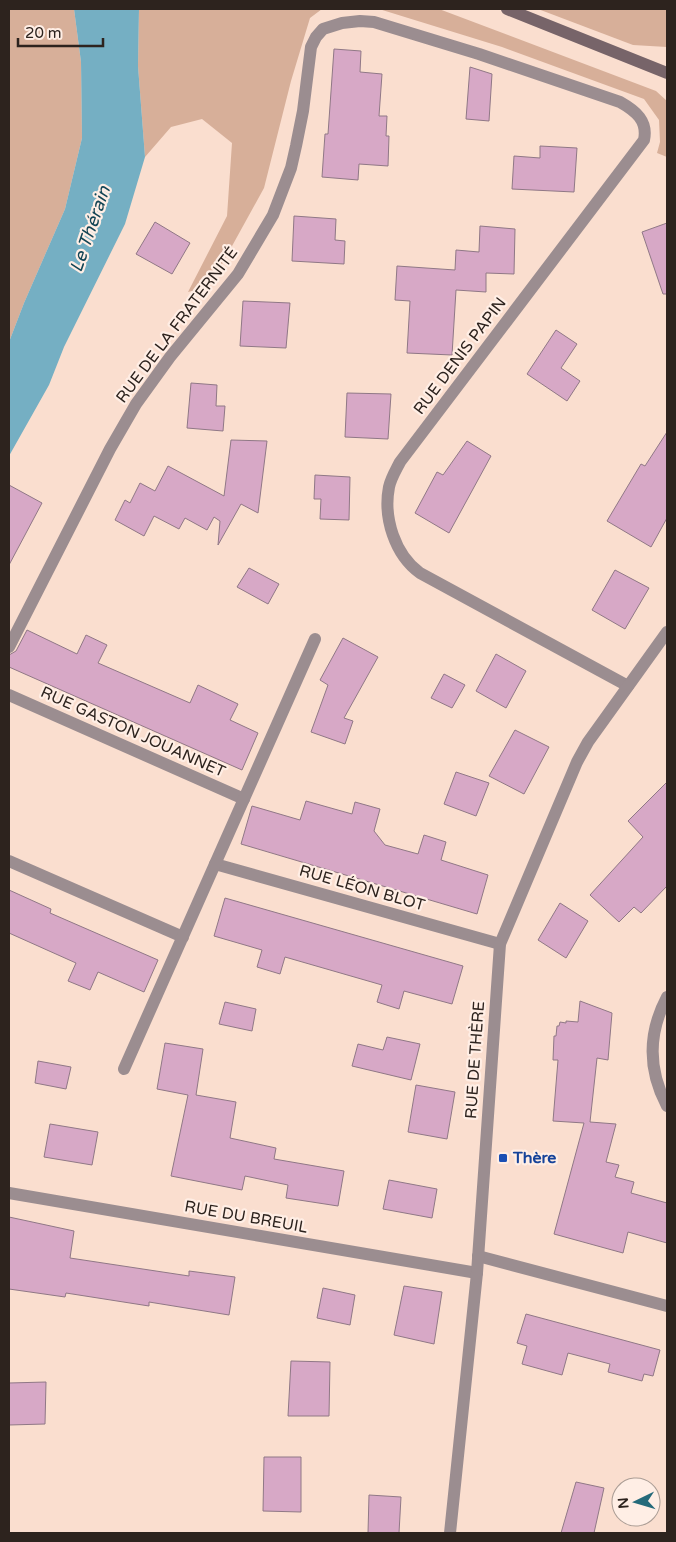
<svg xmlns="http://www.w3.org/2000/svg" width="676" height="1542" viewBox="0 0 676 1542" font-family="'Varela Round',sans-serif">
<rect width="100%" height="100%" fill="#fadecf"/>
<g fill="#d7af99">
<polygon points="9,9 74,9 81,62 82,138 65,209 24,303 9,342"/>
<polygon points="139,9 322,9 310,18 291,81 264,188 210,286 188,292 227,216 232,143 202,119 171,127 145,157 138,66"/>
<polygon points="379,9 439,9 656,91 667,101 667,157 657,153 660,142 659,120 644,99 502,47"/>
<polygon points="538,9 667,9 667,47 633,45"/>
</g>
<polygon fill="#75afc3" points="74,9 139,9 138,66 145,157 125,224 64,347 49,385 9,456 9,342 24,303 65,209 82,138 81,62"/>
<g fill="#d7a8c6" stroke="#907886">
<polygon points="334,49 361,51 360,72 382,74 379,116 387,116 386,136 389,136 388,166 359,164 358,180 322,177 325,134 328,134"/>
<polygon points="470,67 492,74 489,121 466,119"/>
<polygon points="540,146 577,148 574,192 512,189 514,156 540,158"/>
<polygon points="294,216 336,219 335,240 345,241 344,264 292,261"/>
<polygon points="155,222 190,243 172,274 136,254"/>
<polygon points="667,223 667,294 663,294 642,232"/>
<polygon points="480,226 515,229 514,274 486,273 486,292 456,290 452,355 407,353 410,301 395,300 397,266 455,270 456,250 479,252"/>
<polygon points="243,301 290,303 286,348 240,346"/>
<polygon points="556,330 577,344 561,368 580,381 567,401 527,374"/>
<polygon points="191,383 217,385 216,406 225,406 223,431 187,428"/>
<polygon points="347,393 391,394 388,439 345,437"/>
<polygon points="667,432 667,518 651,547 607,521 641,464 645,466"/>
<polygon points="231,440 267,441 258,513 241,504 218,545 220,521 214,517 207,530 185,518 179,529 154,516 144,536 115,520 125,500 130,503 140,483 155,491 168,466 224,496"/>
<polygon points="467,441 491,456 449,533 415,513 437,472 443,475"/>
<polygon points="315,475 350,477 349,520 320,519 321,499 314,499"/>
<polygon points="9,485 42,503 9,565"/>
<polygon points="249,568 279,584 268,604 237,587"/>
<polygon points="615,570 649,588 625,629 592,610"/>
<polygon points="27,630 77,654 86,635 107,645 98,663 190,703 198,685 238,704 230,720 258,733 242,770 9,667 9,655 16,651"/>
<polygon points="343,638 378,657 344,718 353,721 345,744 311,732 328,685 320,680"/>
<polygon points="496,654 526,671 506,708 476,691"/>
<polygon points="444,674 465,685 452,708 431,698"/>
<polygon points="515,730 549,747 524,794 489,776"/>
<polygon points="456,772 489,783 476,816 444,804"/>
<polygon points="667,782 667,886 641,913 634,907 619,922 590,895 643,837 628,821"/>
<polygon points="306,801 352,814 355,802 380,809 374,831 385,845 418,854 424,835 446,842 441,860 488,875 477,914 241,844 252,806 300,820"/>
<polygon points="9,890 51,909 50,913 158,960 144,992 98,972 90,990 68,981 76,963 9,933"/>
<polygon points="225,898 463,966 452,1004 404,991 399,1009 377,1002 382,985 285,957 280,974 257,967 262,950 214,936"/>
<polygon points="560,903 588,921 566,958 538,940"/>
<polygon points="580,1001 612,1013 608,1060 597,1058 590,1122 616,1124 606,1162 619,1165 615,1177 634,1182 631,1193 667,1203 667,1243 628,1232 623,1253 554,1234 584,1123 553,1121 558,1060 553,1060 554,1036 556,1036 557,1026 559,1026 560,1022 566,1023 566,1021 578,1022"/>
<polygon points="225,1002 256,1009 252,1031 219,1024"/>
<polygon points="387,1037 420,1044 411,1080 352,1066 358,1044 383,1050"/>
<polygon points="165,1043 203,1049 196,1095 236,1102 230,1138 276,1148 274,1159 344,1171 338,1206 286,1198 288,1185 245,1176 242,1190 171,1176 188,1095 157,1089"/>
<polygon points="38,1061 71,1067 66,1089 35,1083"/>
<polygon points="416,1085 455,1092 447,1139 408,1132"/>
<polygon points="50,1124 98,1132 92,1165 44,1157"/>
<polygon points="389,1180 437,1189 432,1218 383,1209"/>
<polygon points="9,1217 74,1231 70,1258 189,1276 189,1271 235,1277 229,1315 149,1302 149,1306 66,1293 65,1297 9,1289"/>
<polygon points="404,1286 442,1292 434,1344 394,1335"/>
<polygon points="323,1288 355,1295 350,1325 317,1318"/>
<polygon points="526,1314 660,1350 653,1376 644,1374 642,1381 608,1372 610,1364 568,1353 562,1375 522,1364 527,1346 517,1343"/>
<polygon points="291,1361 330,1362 329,1416 288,1416"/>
<polygon points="46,1382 45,1424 9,1425 9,1383"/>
<polygon points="264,1457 301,1457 301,1512 263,1511"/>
<polygon points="576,1482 604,1488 594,1533 561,1533"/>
<polygon points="369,1495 401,1497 399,1533 368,1533"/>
</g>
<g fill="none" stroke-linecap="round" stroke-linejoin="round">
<g stroke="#9b8d90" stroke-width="12">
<path d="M9 647 110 449 136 404 170 357 238 274 273 215 291 168 296 146 303 111 311 47 316 37 323 29 342 23 360 21 374 22 479 54 620 102C636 111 648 121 644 140L400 462C396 470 391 478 389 487 383 518 395 555 420 573L628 686"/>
<polyline points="9,695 244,799"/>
<polyline points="9,861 183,937"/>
<polyline points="215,864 500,944"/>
<path d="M667 997C648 1033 648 1070 667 1106"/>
<polyline points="124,1069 315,639"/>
<polyline points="9,1193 477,1273"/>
<polyline points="478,1256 667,1306"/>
<polyline points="450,1533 477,1273 500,944 577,762 588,742 667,632"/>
</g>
<polyline stroke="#776469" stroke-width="12" points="507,9 667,73"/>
</g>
<rect fill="#1a4fb4" stroke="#ffeee5" stroke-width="2" x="498" y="1153" width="10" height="10" rx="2.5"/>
<g text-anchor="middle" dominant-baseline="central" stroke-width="4.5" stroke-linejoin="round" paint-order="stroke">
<g font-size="16" fill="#2d231e" stroke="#ffeee5">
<text transform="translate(177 325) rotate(-53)">RUE DE LA FRATERNITÉ</text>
<text transform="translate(460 356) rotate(-53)">RUE DENIS PAPIN</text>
<text transform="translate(133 732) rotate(24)">RUE GASTON JOUANNET</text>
<text transform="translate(362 888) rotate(16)">RUE LÉON BLOT</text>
<text transform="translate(475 1060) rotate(-86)">RUE DE THÈRE</text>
<text transform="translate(246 1217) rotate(10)">RUE DU BREUIL</text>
</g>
<g font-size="16" font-weight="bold" fill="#164399" stroke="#ffeee5" text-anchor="start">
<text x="513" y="1158">Thère</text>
</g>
<g font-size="18" font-style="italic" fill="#134555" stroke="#ffeee5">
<text transform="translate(90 229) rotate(-71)">Le Thérain</text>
</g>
</g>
<rect width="676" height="1542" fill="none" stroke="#2d231e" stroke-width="20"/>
<g transform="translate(636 1502) rotate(265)"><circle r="24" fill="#ffeee5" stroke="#ab9d95"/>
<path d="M0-4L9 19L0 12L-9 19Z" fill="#256a7a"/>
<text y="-8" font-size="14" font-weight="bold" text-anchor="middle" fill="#2d231e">N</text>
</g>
<path d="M18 38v8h85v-8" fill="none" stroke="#2d231e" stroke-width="2.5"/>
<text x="25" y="38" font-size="15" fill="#2d231e" stroke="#ffeee5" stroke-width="4" paint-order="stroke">20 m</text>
</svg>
